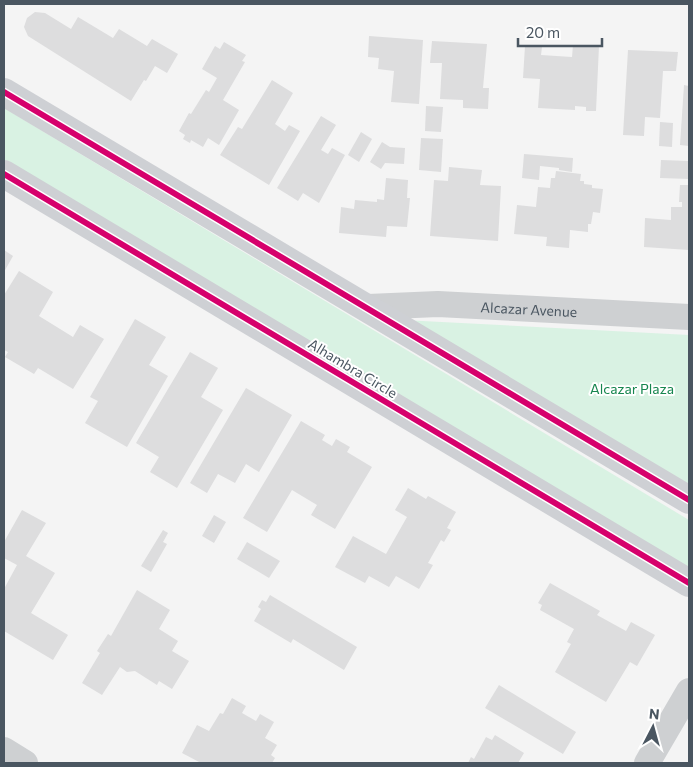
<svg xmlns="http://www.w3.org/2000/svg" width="693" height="767" viewBox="0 0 693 767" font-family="Commissioner,sans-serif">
<rect width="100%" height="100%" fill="#f4f4f4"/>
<g fill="#d9f2e3">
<polygon points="4,108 689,520 689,568 4,162"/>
<polygon points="403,320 689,335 689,484"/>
</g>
<g fill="#ddddde">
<polygon points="35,12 45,13 71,29 78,17 113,38 119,29 147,46 152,39 178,54 167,73 155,66 146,81 144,80 131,101 28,36 24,27 27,18"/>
<polygon points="369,36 423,40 419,104 391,102 394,71 378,69 379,58 368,57"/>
<polygon points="432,41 487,44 483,88 489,88 488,109 463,108 463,100 440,99 442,63 430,63"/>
<polygon points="224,42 246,55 242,61 245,62 223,100 239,110 219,145 208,138 203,147 191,140 190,143 183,139 185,135 179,131 189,113 191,114 206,90 209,92 217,78 202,69 215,46 220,49"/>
<polygon points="573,45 599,46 596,111 586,111 586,107 575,106 575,110 538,108 540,79 523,78 525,46 542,47 541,55 572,57"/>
<polygon points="628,50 678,52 676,71 663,71 660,118 645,117 644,136 623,135"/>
<polygon points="272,80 293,93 275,124 285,131 289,125 300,131 269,185 220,155 238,127 242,129"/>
<polygon points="684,85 689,86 689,146 680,145"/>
<polygon points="426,106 443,107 441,132 425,131"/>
<polygon points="321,116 336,125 321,150 328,154 332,148 345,155 319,203 303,193 298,201 277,188"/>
<polygon points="660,122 673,123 672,147 659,146"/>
<polygon points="361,132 372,139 359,162 348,155"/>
<polygon points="421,138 443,139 441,172 419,170"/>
<polygon points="382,142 390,147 405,148 404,164 385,163 381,169 370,162"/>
<polygon points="524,154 573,158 572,172 559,170 559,168 540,166 539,180 522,178"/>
<polygon points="661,160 689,161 689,179 660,178"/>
<polygon points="449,167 482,170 480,185 501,186 498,241 430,236 434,180 448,181"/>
<polygon points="556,171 581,174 580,181 584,181 584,184 592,185 592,188 603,189 600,213 593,212 591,224 588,224 588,232 570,230 569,248 546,246 547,237 514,234 517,205 536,207 538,187 550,188 551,178 555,178"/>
<polygon points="386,178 408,180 407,198 410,198 407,227 387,226 386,237 339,233 341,207 354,209 355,200 377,202 377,199 384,200"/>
<polygon points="680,185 689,185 689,250 644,247 645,218 671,220 671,207 682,207 682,202 679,202"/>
<polygon points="4,250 13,256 4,272"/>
<polygon points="19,271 53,292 39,316 73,337 80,325 104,339 73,389 38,368 34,374 5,357 8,352 4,350 4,295"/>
<polygon points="135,319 166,337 149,365 168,376 127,447 85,423 98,401 90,397"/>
<polygon points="190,352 218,368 201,397 223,410 177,488 150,472 159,457 136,443"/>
<polygon points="246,388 292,415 259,472 246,464 235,483 218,474 207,493 190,483"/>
<polygon points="301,421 325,435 322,440 332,446 336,439 350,447 347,452 372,467 335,529 311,515 317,505 292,490 267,532 243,518"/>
<polygon points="408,488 426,499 428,496 456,512 447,528 451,530 444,542 441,540 428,563 433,565 419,589 396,576 389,587 369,576 365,583 335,567 353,536 386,554 407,517 395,510"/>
<polygon points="22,510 46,523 26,556 55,573 31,613 68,635 53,660 4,631 4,589 17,565 4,558 4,542"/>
<polygon points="214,515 226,522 214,543 202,536"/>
<polygon points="163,530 168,533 163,542 167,544 151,572 141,566"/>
<polygon points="247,542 280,561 269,578 237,559"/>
<polygon points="550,583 600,611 597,615 626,631 631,622 655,635 637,666 630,662 606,702 555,672 571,644 567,642 574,629 540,610 542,605 538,603"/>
<polygon points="137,590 170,610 159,629 178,641 172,651 189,661 172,689 159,681 157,685 135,671 127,672 120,667 102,695 82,683 100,653 97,651 108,634 111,636"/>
<polygon points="270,595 357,647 344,670 293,639 291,643 254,621 261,609 258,607 262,600 266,602"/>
<polygon points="499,685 576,732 563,754 485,708"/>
<polygon points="232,698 246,706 242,713 256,721 260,714 274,722 265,738 277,745 271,755 275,758 272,763 201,763 182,753 197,725 209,731 220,713 223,714"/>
<polygon points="495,735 524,753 518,763 468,763 471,757 474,759 486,737 492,740"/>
</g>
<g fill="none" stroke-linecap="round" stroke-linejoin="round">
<g stroke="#ced0d2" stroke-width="26">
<path id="s1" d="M368 307 438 304 689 317"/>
<polyline points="4,750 25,763"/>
<polyline points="647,763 689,691"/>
</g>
<g stroke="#ced0d4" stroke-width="28">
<polyline points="4,92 689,500"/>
<polyline points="4,174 689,583"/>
</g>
<g stroke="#fff" stroke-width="9">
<g id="cycleway">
<polyline points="4,92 689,500"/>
<polyline points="4,174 689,583"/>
</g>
</g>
<use href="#cycleway" stroke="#d6006c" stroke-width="6"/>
</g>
<g text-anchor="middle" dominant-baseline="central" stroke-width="4" stroke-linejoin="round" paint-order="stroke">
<g font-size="14" fill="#4a5661" stroke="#fff">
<text stroke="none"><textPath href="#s1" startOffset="161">Alcazar Avenue</textPath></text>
<text transform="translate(353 368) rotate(31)">Alhambra Circle</text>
</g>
<g font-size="14" fill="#17864f" stroke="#fff">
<text x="632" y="388">Alcazar Plaza</text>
</g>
</g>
<rect width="693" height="767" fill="none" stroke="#4a5661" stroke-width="10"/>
<g transform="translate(653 727) rotate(6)" stroke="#ffffff" stroke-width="4" paint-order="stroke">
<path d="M0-4L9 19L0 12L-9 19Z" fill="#4a5661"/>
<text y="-8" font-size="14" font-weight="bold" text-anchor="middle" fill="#4a5661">N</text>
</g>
<path d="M518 38v8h84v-8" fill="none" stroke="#4a5661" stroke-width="2.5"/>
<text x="526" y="38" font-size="15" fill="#4a5661" stroke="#ffffff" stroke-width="4" paint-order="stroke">20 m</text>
</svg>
